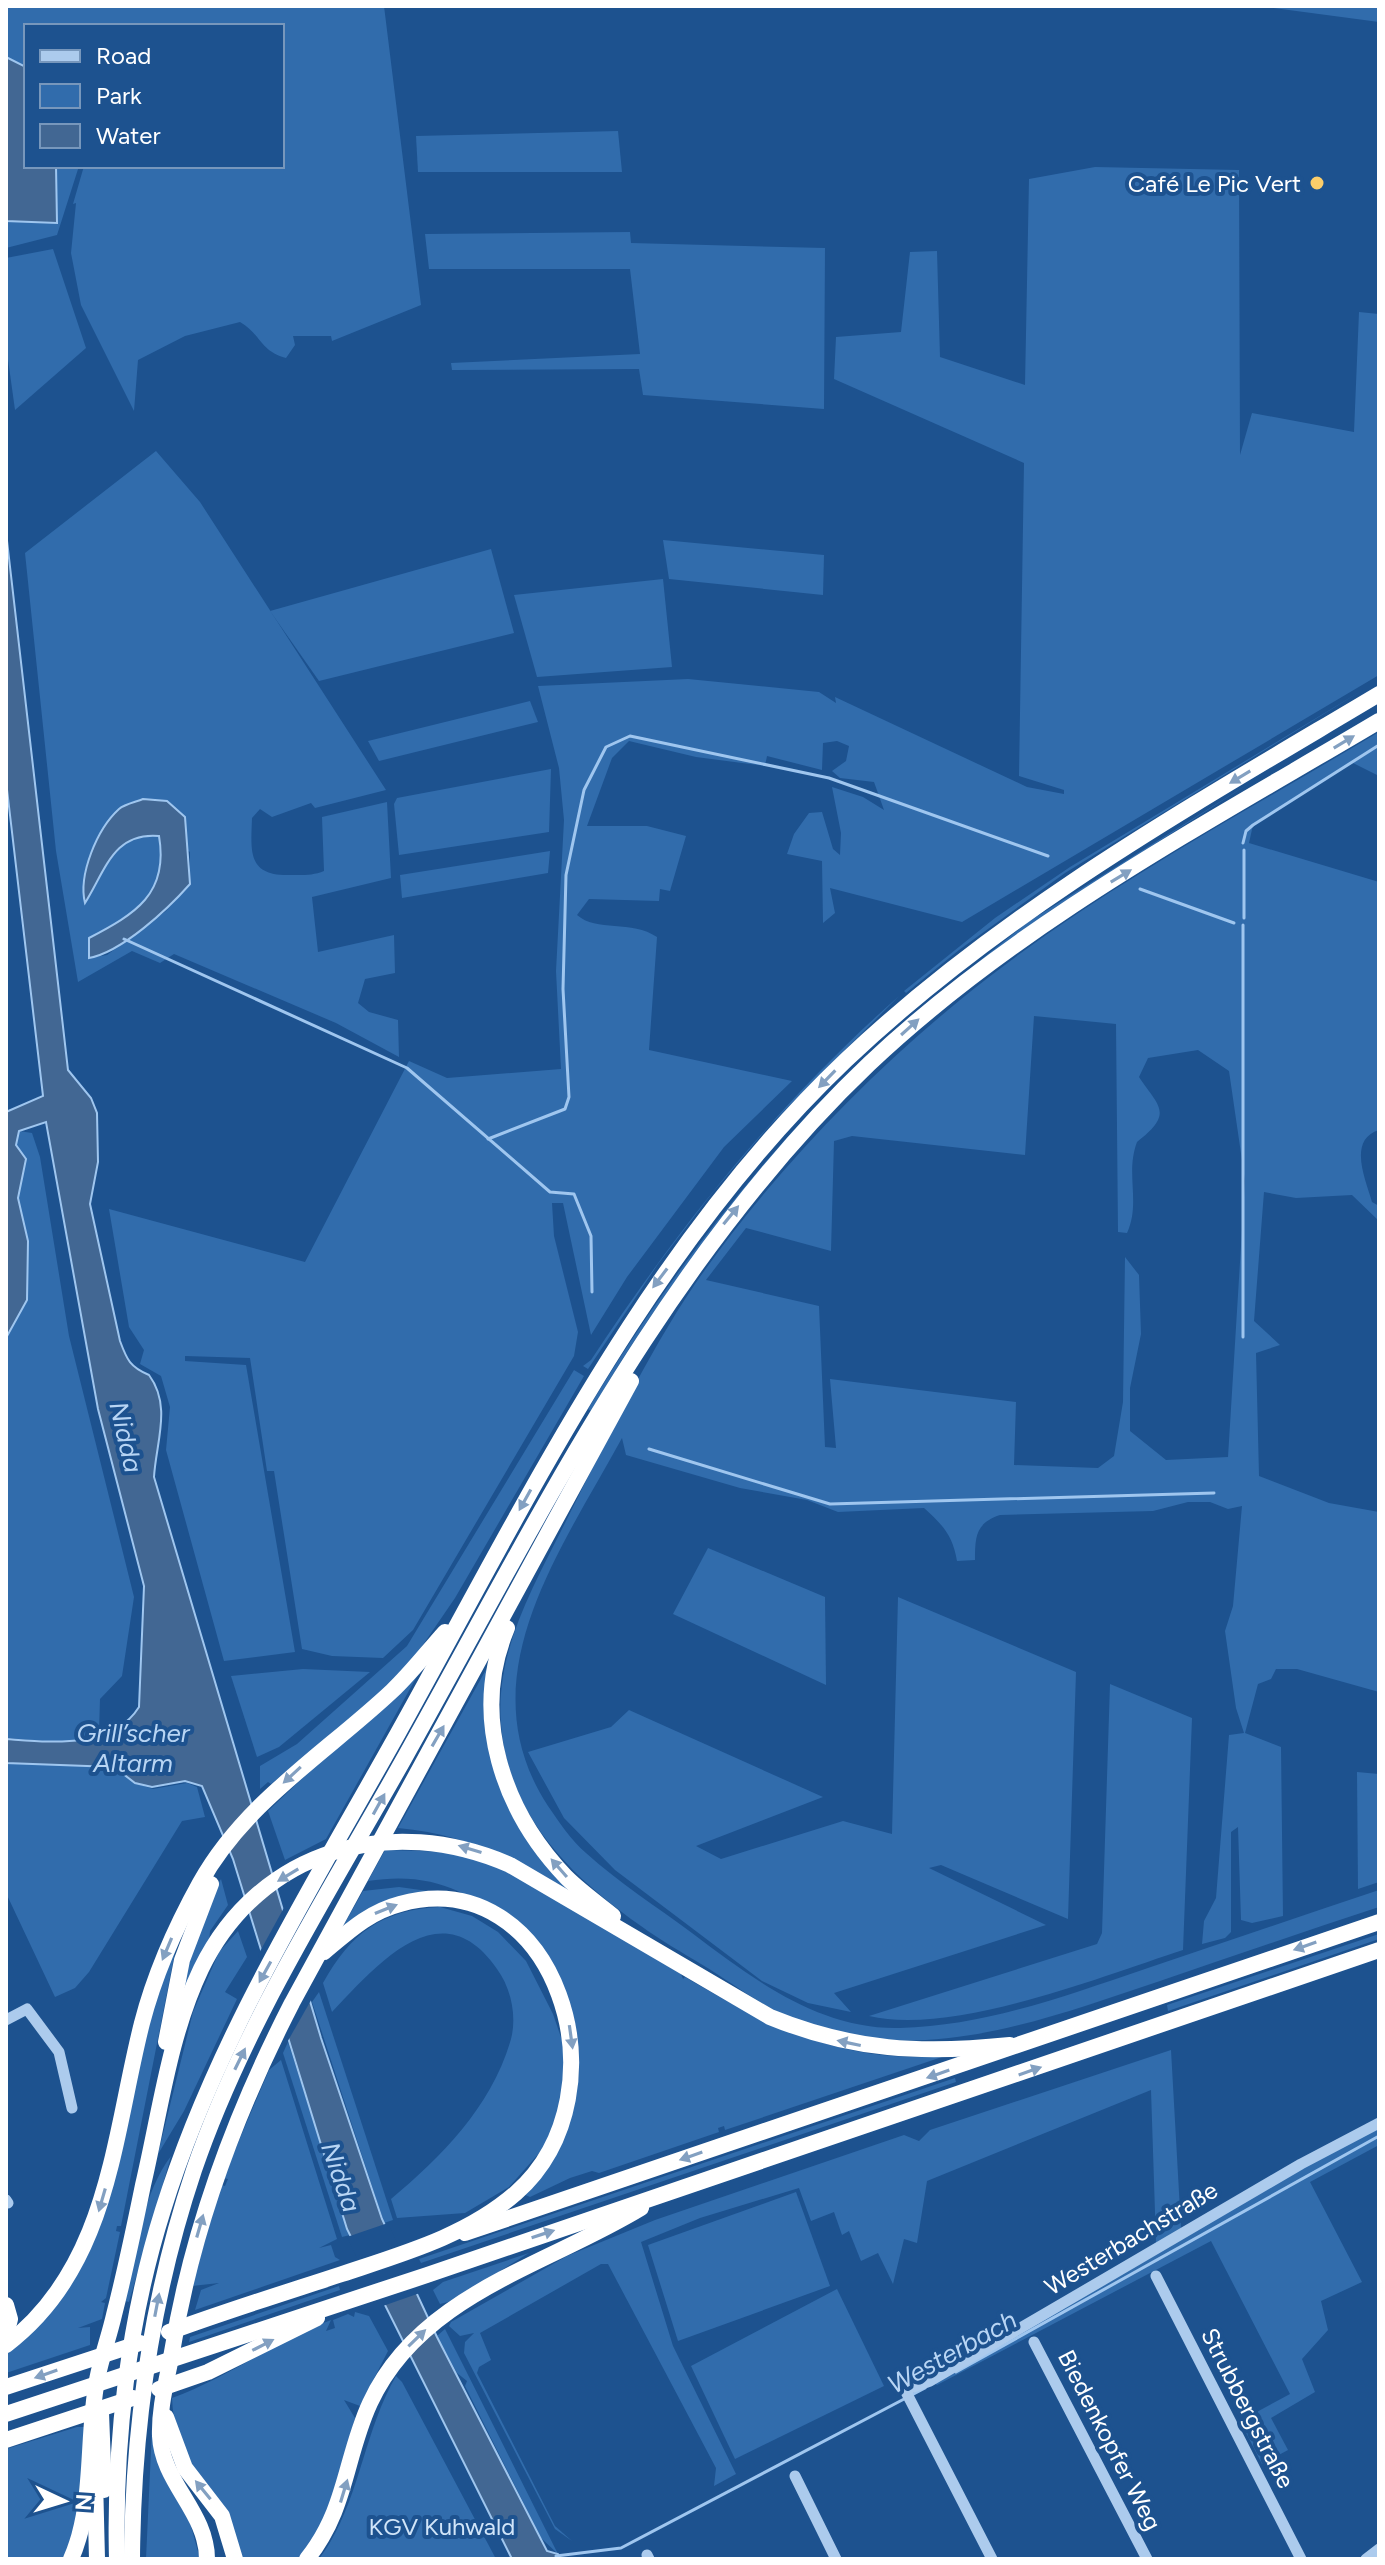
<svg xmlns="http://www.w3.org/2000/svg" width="1385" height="2565" viewBox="0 0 1385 2565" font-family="Figtree,sans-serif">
<rect width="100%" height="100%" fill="#1d528f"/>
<g fill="#316cac" fill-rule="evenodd">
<path d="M6 6H384L421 305 332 341 331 336H293L295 345 286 358C260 351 261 334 240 322L185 336 138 360 134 411 81 305 71 253 76 203 73 204 84 166H282V26H26V67L6 57Z"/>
<polygon points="1258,6 1379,6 1379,22"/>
<polygon points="618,131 622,172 418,172 416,136"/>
<polygon points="56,166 79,166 57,235 6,248 6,221 56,223"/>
<path d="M1095 167 1239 170 1240 455 1252 413 1354 432 1359 312 1379 314V675L962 922 830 888 835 913 823 923 822 861 787 854 794 834 809 813 822 812 833 849 840 855 841 833 832 787 863 797 884 810 874 782 840 778 832 771 846 761 849 746 837 741 823 743 822 770 767 756 765 766 696 757 629 741 612 758 587 826H647L686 836 670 891 660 889 659 901 589 899 577 915C596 932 632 920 657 937L649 1050 792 1081 724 1147 627 1277 591 1335 563 1203H552L554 1236 578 1332 574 1356 413 1630 383 1658 332 1656 302 1649 274 1471H267L250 1358 185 1356V1361L246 1365 295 1652 224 1661 166 1450 170 1407 161 1376 140 1364 144 1350 129 1327 109 1209 305 1262 409 1061 447 1078 561 1069 556 971 564 820 559 768 538 686 688 679 819 692 836 703 835 697 1027 787 1064 794V790L1019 776 1024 463 834 379 836 337 901 332 910 252 937 251 940 357 1025 385 1029 179Z"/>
<polygon points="630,232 631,243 825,248 824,409 643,395 639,369 452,370 451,363 640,354 630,269 429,269 425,234"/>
<polygon points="53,249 86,348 15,410 6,345 6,258"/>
<path d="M156 451 200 502 386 790 315 808 311 803 272 817 260 809 252 818C251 850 247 875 287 875 301 875 312 876 324 871L322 817 387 802 391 878 312 897 318 952 394 935 395 973 365 979 358 1003 369 1012 398 1020 399 1057 336 1023 174 954 160 963 132 951 78 982 56 851 25 553ZM120 808 190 852V883L166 911 107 955 89 958V938C136 913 169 895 159 836 111 833 110 869 85 902 76 867 101 836 120 808Z"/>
<polygon points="663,540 824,555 823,595 669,579"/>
<polygon points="491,549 514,633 319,681 270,611"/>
<polygon points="663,579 672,667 537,677 514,595"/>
<polygon points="1366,688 1065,873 959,950 906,993 904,991 995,918 1070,867"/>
<polygon points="530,701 538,722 379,761 368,741"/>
<path d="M1379 732V776L1351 762 1253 825 1249 843 1379 882V1130C1347 1140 1366 1180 1372 1202L1379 1206V1221L1352 1195 1296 1198 1264 1192 1254 1321 1280 1345 1256 1353 1259 1476 1329 1503 1379 1512V1692L1297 1669H1276L1271 1679 1258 1684 1245 1733 1281 1747 1283 1916 1252 1923 1241 1920 1238 1827 1231 1832V1932L1225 1938 1202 1944 1204 1921 1216 1898 1229 1735 1244 1733 1236 1708 1225 1631 1233 1606 1242 1506 1228 1509 1210 1502H1188L1153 1511 1000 1515C976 1523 975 1536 975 1560L957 1561C953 1536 943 1525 924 1508L838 1512 807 1500 740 1488 626 1455 622 1438C560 1552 465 1679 548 1806 559 1822 571 1840 586 1853 618 1882 657 1907 692 1933 753 1979 819 2030 900 2028 985 2026 1065 1996 1145 1969 1223 1943 1301 1916 1379 1890V1907C1306 1931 1233 1956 1160 1981 1052 2017 944 2059 829 2032 777 2019 744 1990 701 1964 683 1953 660 1940 641 1926 571 1877 507 1814 501 1724 495 1649 535 1584 567 1519 607 1440 645 1358 695 1284 767 1180 861 1081 960 1000 1088 895 1237 817 1379 732ZM1034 1016 1116 1024 1118 1232 1127 1233C1141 1202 1125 1174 1137 1142 1175 1113 1158 1106 1139 1077L1148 1058 1198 1050 1229 1071 1245 1181 1228 1457 1166 1460 1130 1431V1388L1141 1334 1139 1275 1125 1257 1123 1402 1114 1456 1098 1468 1014 1465 1016 1402 830 1379 836 1448 825 1447 819 1306 706 1280 746 1228 831 1251 834 1141 852 1136 1025 1155Z"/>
<polygon points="551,769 549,832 399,855 394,804 397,798"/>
<polygon points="1253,781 1050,911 957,979 1028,922"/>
<polygon points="550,851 548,873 402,898 400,875"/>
<path d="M899 996 770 1125 713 1192 658 1264 588 1369 583 1366 591 1360C679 1226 778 1103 899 996Z"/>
<path d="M854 1067 856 1069C753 1173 665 1284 591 1411L588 1409C664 1283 750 1170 854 1067Z"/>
<polygon points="19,1131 32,1133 40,1157 69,1336 134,1597 122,1676 100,1699 99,1732 69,1743 6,1738 6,1338 27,1300 28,1241 18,1198 26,1159 16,1145"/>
<polygon points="574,1370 584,1376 455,1598 416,1655 384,1690 271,1784 268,1782 260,1789 260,1766 297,1744 407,1646"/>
<polygon points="708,1548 825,1597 826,1685 673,1614"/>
<polygon points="898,1597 1076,1672 1068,1919 941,1865 929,1868 1046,1925 834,1993 851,2012 808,2003 762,1981 615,1870 564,1818 528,1752 611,1727 629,1710 823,1797 696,1846 721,1859 843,1821 892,1834"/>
<path d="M493 1657 495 1769 575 1894C516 1858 463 1834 398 1828Z"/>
<polygon points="425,1662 326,1839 285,1860 268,1811"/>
<polygon points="303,1669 370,1672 279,1747 257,1757 231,1676"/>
<path d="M1110 1684 1192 1718 1183 1950C1100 1977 952 2036 869 2016L1097 1944 1102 1933Z"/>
<polygon points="6,1763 114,1767 135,1783 153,1789 187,1783 197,1787 205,1817 182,1821 89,1972 75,1988 55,1997 6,1893"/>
<polygon points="1357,1772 1379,1774 1379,1882 1358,1889"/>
<path d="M385 1850 456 1852 504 1868 681 1974 683 1979 685 1977C772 2028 841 2063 945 2056L725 2130 724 2126 718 2128 719 2132 599 2173 592 2171 570 2178 530 2197 523 2194C577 2142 597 2054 561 1985 553 1970 536 1957 525 1944 481 1895 436 1870 368 1881Z"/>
<polygon points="221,1879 228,1905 210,1931 209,1943 172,2018 208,1901"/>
<polygon points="399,1887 442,1893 341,1930 363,1891"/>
<path d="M440 1907 472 1916 498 1932 526 1961 553 2014 567 2055 562 2104 549 2142 509 2187 465 2213 397 2218 391 2199C442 2156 492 2106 511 2039 517 2016 511 1988 497 1969 441 1888 377 1965 332 2012L323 1983C351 1933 381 1910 440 1907Z"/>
<polygon points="238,1931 247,1957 225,1992 237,1999 184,2111 158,2154 193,2012 219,1952"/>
<polygon points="1379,1934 1379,1939 1168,2011 1167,2005"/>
<polygon points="177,1942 121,2226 117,2226 116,2231 120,2232 106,2298 101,2302 105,2303 102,2319 78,2328 90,2327 90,2345 6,2373 6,2350 71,2280 148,2013"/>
<polygon points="319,1992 393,2220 384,2223 312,2002"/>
<polygon points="288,2042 350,2235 342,2237 283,2053"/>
<polygon points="1171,2050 1181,2228 1379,2120 1379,2145 1310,2182 1362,2282 1321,2301 1328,2330 1302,2359 1315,2392 1271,2418 1288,2450 1262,2464 1240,2421 1290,2394 1211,2241 937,2385 917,2369 932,2375 1156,2243 1151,2090 927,2181 917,2243 904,2239 893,2284 878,2253 861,2261 849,2231 842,2235 834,2212 811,2221 799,2188 700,2218 641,2242 673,2346 736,2474 714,2486 716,2468 608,2264 601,2264 480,2333 491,2360 479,2367 477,2373 555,2526 572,2541 555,2529 464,2353 465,2342 474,2333 460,2336 449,2326 451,2322 567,2256 655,2220 904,2135 919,2141 930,2130"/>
<polygon points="281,2060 337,2239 319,2248 331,2245 335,2257 340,2260 195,2310 201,2290 219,2283 192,2286 221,2185 225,2186 228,2179 223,2178 269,2070"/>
<polygon points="955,2078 956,2082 421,2263 419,2259"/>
<path d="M171 2156 129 2302 125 2301C136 2254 141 2196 171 2156Z"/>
<polygon points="796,2192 830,2286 678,2341 648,2245"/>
<polygon points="529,2253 452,2301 440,2304 433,2290 443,2282"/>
<polygon points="339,2286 340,2290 189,2342 190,2337"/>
<polygon points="837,2289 884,2386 735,2459 691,2366"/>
<path d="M355 2312 369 2316 388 2351 360 2406 344 2400 355 2418 325 2521 300 2559H241C213 2509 174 2456 172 2398 225 2379 275 2342 331 2320L326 2331 335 2328 333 2320 348 2314 354 2317Z"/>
<polygon points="445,2329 558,2554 541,2538 465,2386 467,2381 457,2373 437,2336"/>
<path d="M396 2376 402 2382 496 2559H319C360 2504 362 2435 396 2376Z"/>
<polygon points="77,2427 86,2427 78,2533 67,2559 6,2559 6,2449"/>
<polygon points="152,2429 186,2508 200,2559 146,2559"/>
</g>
<g fill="#426793" stroke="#9fc6ef" stroke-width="2">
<polygon points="6,57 26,67 26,166 56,166 57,223 6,221"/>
<path d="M6 532 68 1070 91 1098 97 1113 98 1162 90 1204 120 1341C127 1360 130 1367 149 1375 172 1406 156 1442 154 1477L321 2038 382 2219 437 2337 547 2551 558 2554 561 2559H512L347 2229 233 1859 202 1786 185 1781 152 1787 135 1783 114 1767 6 1763V1739C49 1742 112 1750 139 1707L144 1586 98 1409 46 1122 19 1131 16 1145 26 1159 18 1198 28 1241 27 1300 6 1338V1112L43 1096 6 781Z"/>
<path d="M143 799 167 801 185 817 190 884C168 909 122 952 89 958V938C135 914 169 894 159 836 114 832 106 869 85 903 78 875 97 829 119 809 125 804 136 802 143 799Z"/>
</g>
<g fill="#1d528f">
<polygon points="286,1904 314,1995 285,2046 258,1955"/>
<polygon points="388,2223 420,2293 380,2307 347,2237"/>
</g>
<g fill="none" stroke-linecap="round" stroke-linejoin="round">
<g stroke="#9fc6ef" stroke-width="3">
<polyline points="1243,843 1246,831 1253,825 1379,745"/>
<polyline points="1140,889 1234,923"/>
<polyline points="1244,918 1244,850"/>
<polyline points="124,939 407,1068 550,1192 574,1194 591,1236 592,1292"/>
<polyline points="488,1139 565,1109 569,1097 563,989 566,875 584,790 606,747 630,736 829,778 1048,856"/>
<polyline points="1243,1337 1243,925"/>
<polyline points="649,1449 830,1504 1214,1493"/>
<polyline points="956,2372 1379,2136"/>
<polyline points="556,2556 621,2548 925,2388"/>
</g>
<g stroke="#accbed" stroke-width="11">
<polyline points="6,2020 27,2009 59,2052 72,2108"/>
<polyline points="6,2200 8,2203"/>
<polyline points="1156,2276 1301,2559"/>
<polyline points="1034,2342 1147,2559"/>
<polyline points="795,2476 836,2559"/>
<polyline points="647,2555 649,2559"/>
<polyline points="992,2559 905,2390 930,2381 1301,2164 1379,2123"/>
<polyline points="1366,2559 1379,2549"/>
</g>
<g stroke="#fff" stroke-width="16">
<path d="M507 1628C470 1716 503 1811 566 1877 580 1891 597 1903 613 1916"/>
<polyline points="166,2042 182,1960 211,1884"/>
<polyline points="465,2233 1379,1922"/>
<polyline points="6,2305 10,2319 6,2335"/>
<path d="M169 2332C226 2311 284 2293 342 2274 402 2254 467 2236 516 2193 630 2092 555 1861 400 1904 369 1912 348 1932 324 1952"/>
<path d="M6 2345C109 2267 113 2137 142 2023 155 1973 175 1928 200 1883 245 1802 326 1753 392 1691 411 1673 427 1652 445 1632"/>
<polyline points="6,2387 140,2343"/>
<polyline points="159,2389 208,2372 317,2318"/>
<polyline points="101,2413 104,2490"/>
<polyline points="6,2414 427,2275 1379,1950"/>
<polyline points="166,2417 185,2468 222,2516 235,2559"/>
<polyline points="6,2440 133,2398"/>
<polyline points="95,2479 97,2559"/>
<path d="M71 2559C95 2505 86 2438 97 2380 101 2358 109 2337 114 2315 125 2272 134 2229 143 2185 160 2113 169 2036 201 1969 260 1848 392 1813 510 1865L770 2017C853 2051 922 2054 1010 2045"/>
<path d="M117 2559C114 2443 128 2321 163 2210 216 2040 311 1889 397 1735 529 1498 646 1250 846 1060 1004 910 1193 805 1379 694"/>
<path d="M132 2559C133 2427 152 2295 194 2170 244 2024 330 1891 405 1757 541 1514 665 1258 869 1064 1018 923 1204 825 1379 721"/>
<path d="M207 2559C207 2512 162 2483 160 2436 159 2408 167 2380 172 2352 192 2228 235 2114 292 2003L631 1381"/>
<path d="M307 2559C347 2509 345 2457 370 2403 420 2294 548 2265 641 2208"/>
</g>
</g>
<defs><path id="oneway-solid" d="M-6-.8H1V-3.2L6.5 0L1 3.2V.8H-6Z" transform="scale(2)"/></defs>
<g fill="#83a0c1">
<use href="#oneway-solid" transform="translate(1344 742) rotate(-31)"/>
<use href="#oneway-solid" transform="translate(1240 777) rotate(149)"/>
<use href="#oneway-solid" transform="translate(1121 876) rotate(-31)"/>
<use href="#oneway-solid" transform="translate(910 1027) rotate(-42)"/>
<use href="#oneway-solid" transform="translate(827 1079) rotate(134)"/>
<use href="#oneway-solid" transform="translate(731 1215) rotate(-51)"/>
<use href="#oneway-solid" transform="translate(660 1278) rotate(127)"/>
<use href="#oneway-solid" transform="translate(525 1500) rotate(119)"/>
<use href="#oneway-solid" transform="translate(438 1736) rotate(-60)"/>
<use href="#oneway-solid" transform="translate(292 1775) rotate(137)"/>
<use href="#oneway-solid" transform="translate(379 1804) rotate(-61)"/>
<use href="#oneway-solid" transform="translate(470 1849) rotate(-163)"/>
<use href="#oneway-solid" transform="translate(559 1868) rotate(-131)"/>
<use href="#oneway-solid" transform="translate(288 1875) rotate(149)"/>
<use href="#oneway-solid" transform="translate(386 1909) rotate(-22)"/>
<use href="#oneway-solid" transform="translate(1305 1946) rotate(161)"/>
<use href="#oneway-solid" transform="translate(167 1949) rotate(113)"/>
<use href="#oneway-solid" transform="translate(265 1972) rotate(119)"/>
<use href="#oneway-solid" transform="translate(571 2037) rotate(82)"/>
<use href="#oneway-solid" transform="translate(849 2043) rotate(-168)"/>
<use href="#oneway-solid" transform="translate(240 2059) rotate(-64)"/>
<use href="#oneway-solid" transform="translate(1030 2071) rotate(-19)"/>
<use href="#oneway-solid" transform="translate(938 2074) rotate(161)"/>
<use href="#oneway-solid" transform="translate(691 2156) rotate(161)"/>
<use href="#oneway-solid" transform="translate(102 2200) rotate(106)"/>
<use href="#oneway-solid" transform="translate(200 2226) rotate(-74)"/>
<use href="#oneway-solid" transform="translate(543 2234) rotate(-18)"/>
<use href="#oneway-solid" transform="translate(157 2305) rotate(-79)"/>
<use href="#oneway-solid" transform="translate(417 2338) rotate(-44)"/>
<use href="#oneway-solid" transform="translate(263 2345) rotate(-27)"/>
<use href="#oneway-solid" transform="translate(46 2374) rotate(161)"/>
<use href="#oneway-solid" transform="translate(203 2490) rotate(-129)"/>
<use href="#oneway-solid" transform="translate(344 2491) rotate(-73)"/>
</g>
<circle fill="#fcce6a" stroke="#1d528f" stroke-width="3" cx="1317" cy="183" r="8"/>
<g text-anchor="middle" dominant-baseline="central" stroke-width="8" stroke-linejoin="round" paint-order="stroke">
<g font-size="24" fill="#fff" stroke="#1d528f" text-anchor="end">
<text x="1301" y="183">Café Le Pic Vert</text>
</g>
<g font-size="24" fill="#fff" stroke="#1d528f">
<text transform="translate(1131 2238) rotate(-31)">Westerbachstraße</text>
<text transform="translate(1248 2408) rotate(63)">Strubbergstraße</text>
<text transform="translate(1110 2440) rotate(63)">Biedenkopfer Weg</text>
</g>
<g font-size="24" fill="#d1e5f9" stroke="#1d528f">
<text x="442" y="2526">KGV Kuhwald</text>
</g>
<g font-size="26" font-style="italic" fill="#b8d5f4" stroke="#1d528f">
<text transform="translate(126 1437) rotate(77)">Nidda</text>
<text x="133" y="1733">Grill’scher<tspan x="133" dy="30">Altarm</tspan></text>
<text transform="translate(341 2177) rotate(71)">Nidda</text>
<text transform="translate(952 2352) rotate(-29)">Westerbach</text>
</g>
</g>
<rect width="1385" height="2565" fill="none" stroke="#ffffff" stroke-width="16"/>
<rect x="24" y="24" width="260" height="144" fill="#1d528f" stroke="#7797bc" stroke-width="2"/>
<rect x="40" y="50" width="40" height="12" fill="#accbed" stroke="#7797bc" stroke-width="2"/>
<text x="96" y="64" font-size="24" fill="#ffffff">Road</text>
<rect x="40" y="84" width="40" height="24" fill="#316cac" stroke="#7797bc" stroke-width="2"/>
<text x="96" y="104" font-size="24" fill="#ffffff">Park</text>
<rect x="40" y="124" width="40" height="24" fill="#426793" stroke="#7797bc" stroke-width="2"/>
<text x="96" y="144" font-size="24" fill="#ffffff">Water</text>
<g transform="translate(64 2501) rotate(94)" stroke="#1d528f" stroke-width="6" paint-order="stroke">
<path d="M0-6L14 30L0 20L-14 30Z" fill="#ffffff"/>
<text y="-12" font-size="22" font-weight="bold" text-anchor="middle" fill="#ffffff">N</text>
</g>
</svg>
